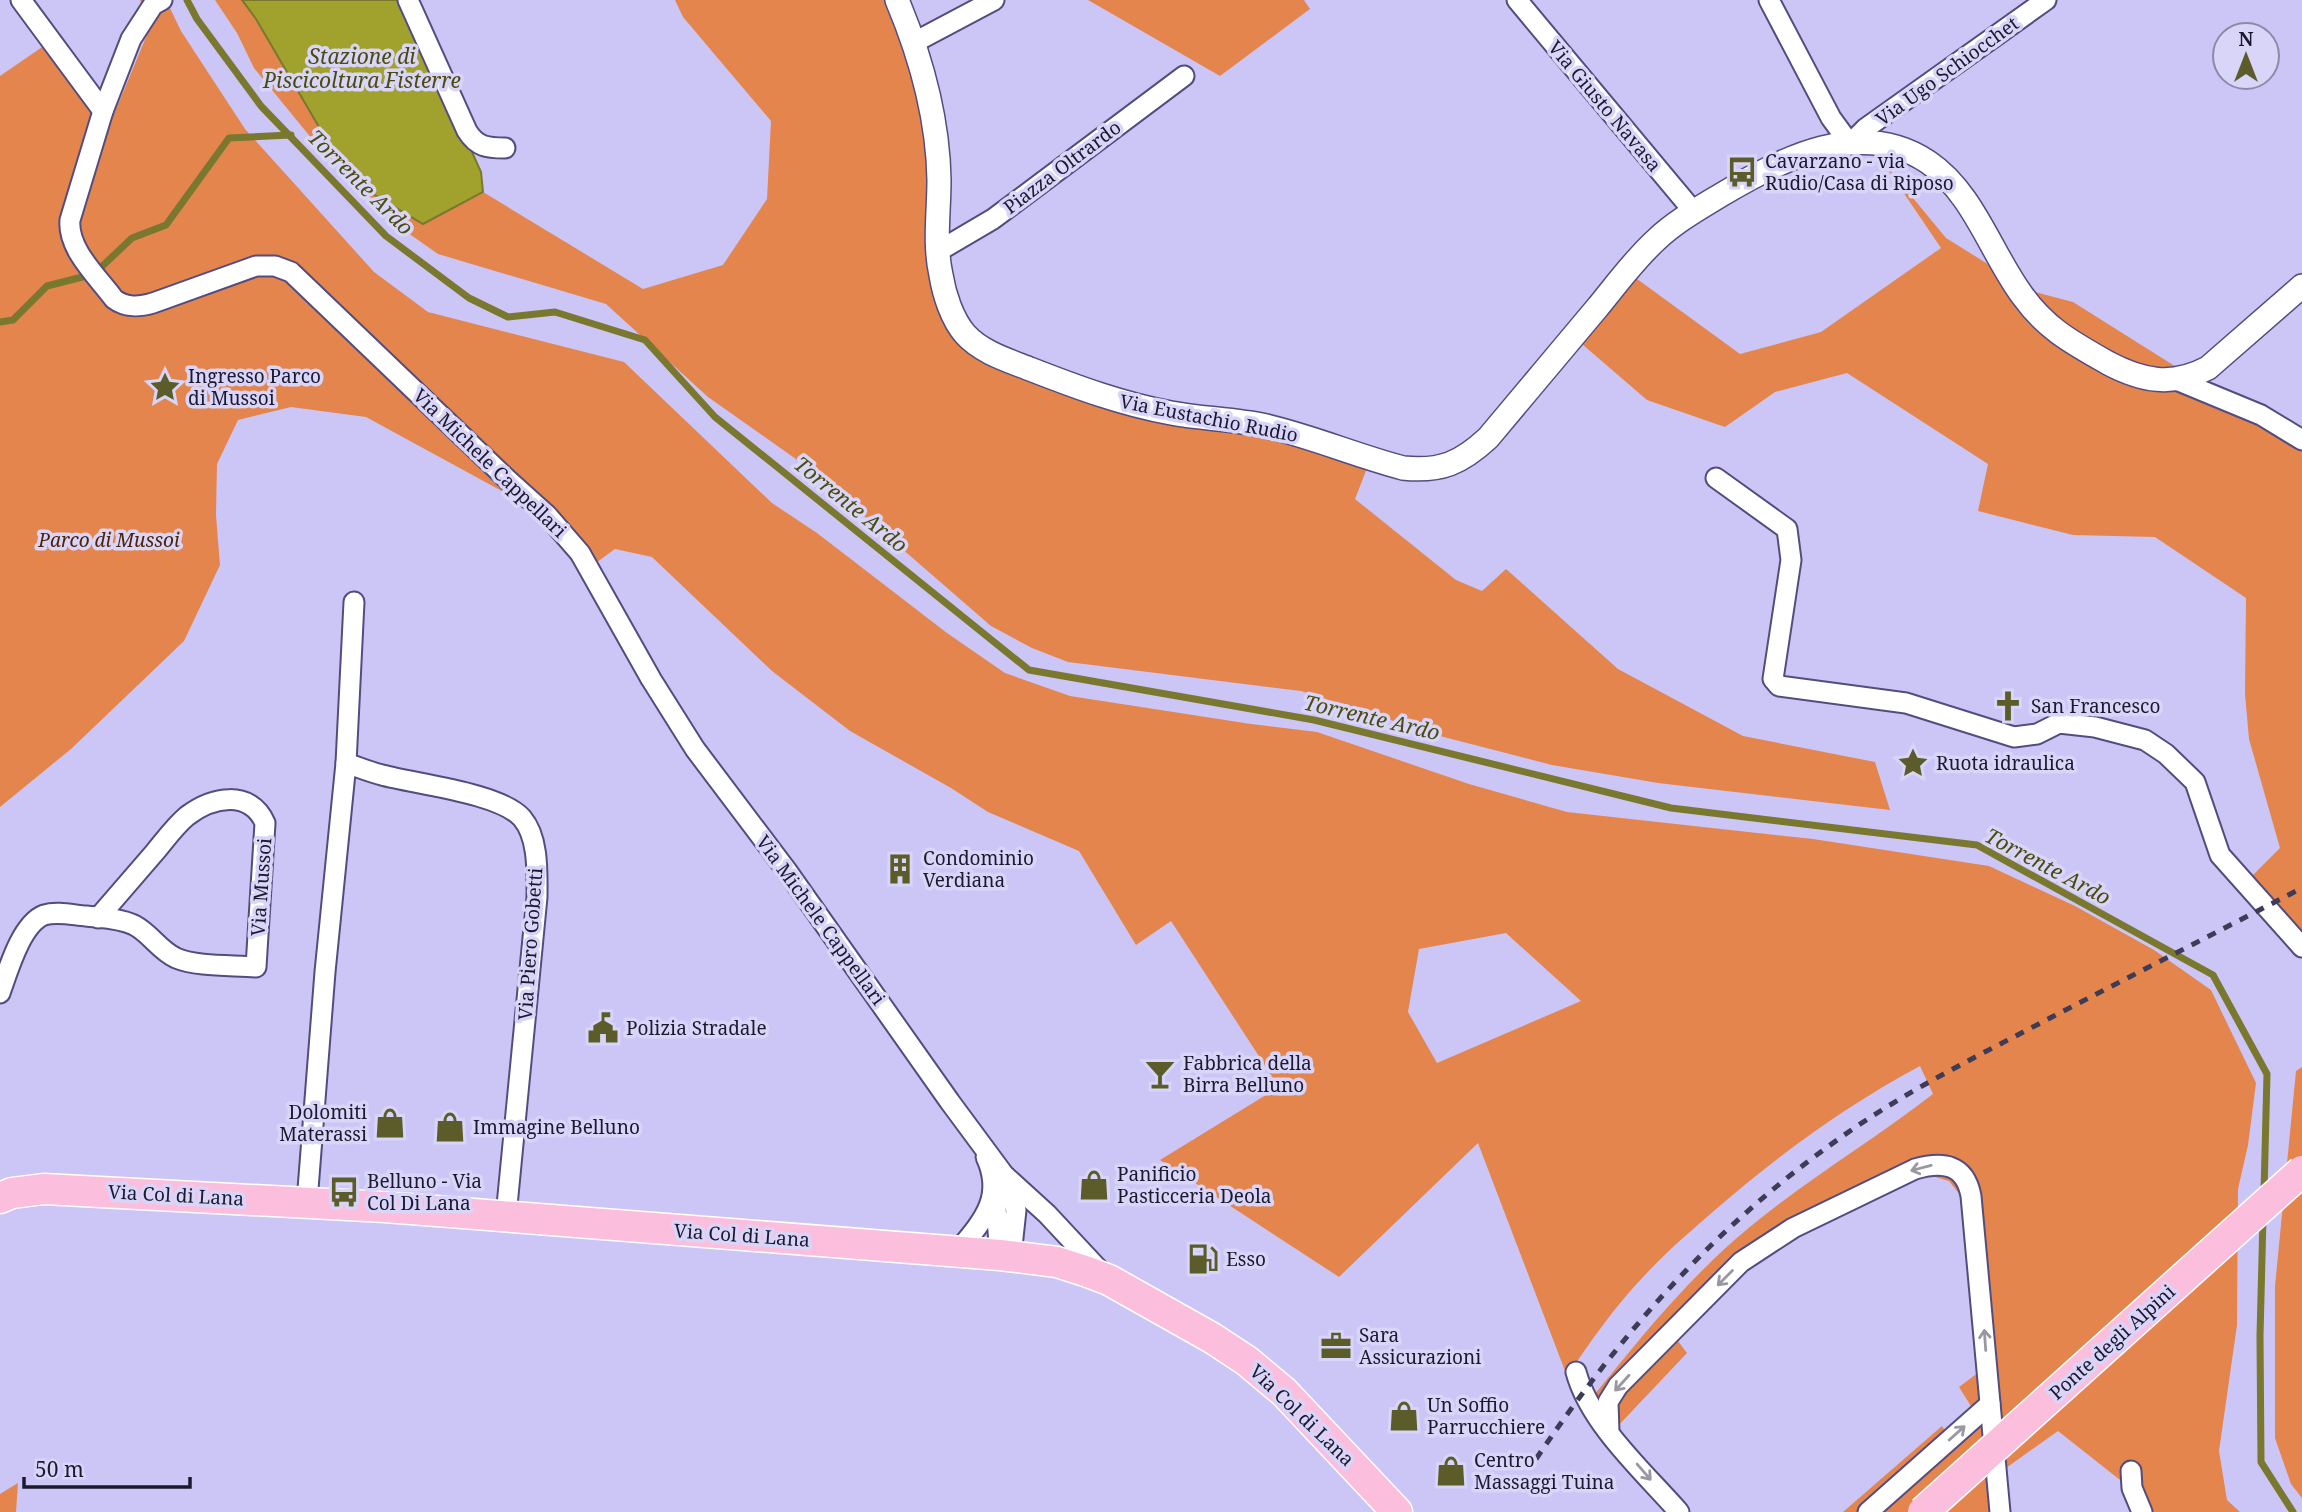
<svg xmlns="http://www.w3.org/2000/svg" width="2302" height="1512" viewBox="0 0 2302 1512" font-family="'Noto Serif',serif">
<rect width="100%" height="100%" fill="#cbc6f6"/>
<g fill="#e4854e" fill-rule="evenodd">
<path d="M140 0H166L181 31 245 129 374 272 428 312 624 362 772 503 817 533 947 633 1005 673 1070 696 1251 724 1317 732 1469 784 1567 812 1813 839 1989 866 2075 906 2154 950 2211 990 2256 1083 2248 1145 2238 1189 2237 1325 2219 1451 2227 1500 2240 1512H2140L2129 1487 2058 1431 1999 1473 2003 1512H1843L1942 1426 1950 1439 1979 1419 1959 1387 1995 1360 1981 1221 1949 1181 1928 1175 1912 1179 1809 1226 1743 1269 1675 1337 1687 1353 1616 1428 1591 1399C1640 1338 1690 1276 1751 1226 1809 1178 1874 1140 1933 1094L1920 1066C1844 1107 1780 1154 1715 1210 1691 1231 1666 1252 1645 1275 1615 1306 1591 1341 1567 1376L1478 1143 1339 1277 1160 1160 1279 1087 1171 921 1136 945 1079 851 988 812 951 788 850 731 772 671 652 557 615 549 582 573 520 501 366 417 291 407 238 420 217 464 216 515 220 565 184 641 71 749 0 807V76L48 43 110 124 151 25ZM1506 933 1581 1001 1437 1063 1408 1012 1419 949Z"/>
<polygon points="215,0 242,0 256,19 330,146 368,191 423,224 483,192 643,289 723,265 767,199 771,121 683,17 675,0 889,0 928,110 945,306 978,340 1137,401 1369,463 1355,499 1456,580 1482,591 1506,569 1618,669 1743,736 1875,762 1890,810 1658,783 1552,765 1440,736 1301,691 1068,662 1032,648 991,626 810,469 708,397 606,304 438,254 391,221 317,145 254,68 237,33"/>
<polygon points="1088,0 1304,0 1310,9 1220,76"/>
<polygon points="1880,158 1946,238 2031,291 2073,302 2302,446 2302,948 2247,881 2280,848 2249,739 2245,694 2246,598 2155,537 2073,535 1978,511 1988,464 1847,373 1775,392 1725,427 1647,400 1568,332 1622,268 1740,354 1821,332 1941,248"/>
<polygon points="2302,1067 2302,1498 2291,1484 2275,1438 2275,1286 2296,1071"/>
<polygon points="18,1483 16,1512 0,1512 0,1494"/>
</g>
<polygon fill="#a1a12e" stroke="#79782e" stroke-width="2" points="242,0 404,0 481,172 483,192 423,224 368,191 330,146 256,19"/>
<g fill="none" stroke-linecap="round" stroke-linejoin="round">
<g stroke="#79782e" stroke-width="7">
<polyline points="187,0 197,19 261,106 386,236 469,298 508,317 555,312 645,340 715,417 1029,670 1314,720 1671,808 1977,845 2213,975 2267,1074 2264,1192"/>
<polyline points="0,322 13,320 47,286 94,274 132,238 166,225 229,138 291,135"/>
<polyline points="2263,1218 2260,1336 2261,1462 2293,1512"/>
</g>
<g stroke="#534c7f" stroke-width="23">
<g id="minor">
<polyline points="21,0 103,111"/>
<path d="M162 0 153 5 131 39 103 111 70 220C67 249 98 277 114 299 126 308 139 307 153 303L256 266H275L291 272 507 479 547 515 580 553 651 679 695 749 787 871 950 1102 1004 1175 1047 1214 1102 1273"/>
<path d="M408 0 467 131C477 147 487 148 505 148"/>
<polyline points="1517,0 1694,212"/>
<polyline points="1769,0 1831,118 1850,144 1866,128 2046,0"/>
<polyline points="913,43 994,0"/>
<polyline points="937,252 993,219 1184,76"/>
<polyline points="2174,379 2261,415 2302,440"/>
<polyline points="1716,478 1787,529 1791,560 1773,679 1779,686 1906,703 2014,737 2037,734 2059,723 2095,727 2145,740 2166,754 2195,782 2220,855 2302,947"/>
<polyline points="346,763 354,602"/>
<path d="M0 993C8 971 21 924 44 915 57 911 73 915 86 916 102 918 119 918 134 925 150 933 159 950 176 958 197 967 233 965 256 967L265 823C250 789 212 797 187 816 175 826 165 840 155 852 136 874 117 896 98 918"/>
<polyline points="1005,1176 1016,1210 1011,1256"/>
<polyline points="995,1196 1000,1255"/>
<path d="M307 1202 325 972 346 763C358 767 370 772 382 775 415 784 500 793 522 818 539 838 537 873 537 897L506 1216"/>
<path d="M957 1252C982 1222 1005 1198 986 1157"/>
<path d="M1576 1372C1590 1424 1644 1472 1679 1512"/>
<path d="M1609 1432 1608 1402 1618 1386 1741 1262 1793 1228 1915 1169C1943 1161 1965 1164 1971 1196L2000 1512"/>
<polyline points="2131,1471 2132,1488 2142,1512"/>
<polyline points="1868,1512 1990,1404"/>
</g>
</g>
<g stroke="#534c7f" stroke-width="26">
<path id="tertiary" d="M897 0C921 57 938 118 939 180 939 212 934 244 941 275 944 294 952 319 965 334 981 352 1007 360 1030 369 1076 387 1122 404 1171 413 1203 419 1235 419 1266 426 1313 437 1357 456 1403 468 1441 472 1461 463 1488 438 1524 395 1561 351 1597 308 1616 285 1634 260 1656 240 1675 222 1698 209 1721 195 1781 159 1861 117 1928 162 1973 192 1991 253 2022 295 2046 329 2073 343 2108 363 2142 381 2172 387 2208 368L2302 286"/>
</g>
<g stroke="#fff" stroke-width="33">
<polyline id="primary" points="0,1198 12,1193 44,1189 385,1207 1000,1255 1057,1262 1085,1271 1109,1280 1212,1338 1247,1361 1284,1392 1397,1512"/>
</g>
<use href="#minor" stroke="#fff" stroke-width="19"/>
<use href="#tertiary" stroke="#fff" stroke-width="23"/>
<use href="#primary" stroke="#fcbedd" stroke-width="30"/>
<path stroke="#3e3b56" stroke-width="5" stroke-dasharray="9 9" stroke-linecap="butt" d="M1536 1459C1622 1332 1714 1227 1840 1138 1907 1090 1980 1055 2052 1017 2135 974 2219 931 2302 888"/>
<g stroke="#fff" stroke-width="33" stroke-linecap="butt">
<polyline id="primary-bridge" points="1923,1512 2302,1171"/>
</g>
<use href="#primary-bridge" stroke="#fcbedd" stroke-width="30"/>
</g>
<defs><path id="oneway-shaft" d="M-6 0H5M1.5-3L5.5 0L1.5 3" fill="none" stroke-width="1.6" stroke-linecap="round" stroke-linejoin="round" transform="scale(1.75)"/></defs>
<g stroke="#9998a1">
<use href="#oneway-shaft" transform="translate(1921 1168) rotate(165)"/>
<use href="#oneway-shaft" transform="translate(1725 1278) rotate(135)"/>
<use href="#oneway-shaft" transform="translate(1985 1340) rotate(-94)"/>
<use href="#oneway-shaft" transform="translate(1622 1383) rotate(132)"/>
<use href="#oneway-shaft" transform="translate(1957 1433) rotate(-42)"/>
<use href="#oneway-shaft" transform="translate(1644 1472) rotate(49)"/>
</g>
<defs>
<g id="bus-bare" transform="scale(2.415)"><path d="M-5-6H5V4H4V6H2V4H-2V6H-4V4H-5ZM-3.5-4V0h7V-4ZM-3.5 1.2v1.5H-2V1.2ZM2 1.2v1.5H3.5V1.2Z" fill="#5b5c29" stroke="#d8d5f9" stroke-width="2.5" paint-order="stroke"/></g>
<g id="sight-bare" transform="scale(2.415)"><path d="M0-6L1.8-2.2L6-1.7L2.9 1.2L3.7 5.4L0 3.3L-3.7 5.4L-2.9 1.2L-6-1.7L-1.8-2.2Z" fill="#5b5c29" stroke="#d8d5f9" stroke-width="2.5" paint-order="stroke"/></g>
<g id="church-bare" transform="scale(2.415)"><path d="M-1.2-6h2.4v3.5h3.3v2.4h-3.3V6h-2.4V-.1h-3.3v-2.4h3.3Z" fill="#5b5c29" stroke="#d8d5f9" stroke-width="2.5" paint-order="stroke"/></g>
<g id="building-bare" transform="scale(2.415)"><path d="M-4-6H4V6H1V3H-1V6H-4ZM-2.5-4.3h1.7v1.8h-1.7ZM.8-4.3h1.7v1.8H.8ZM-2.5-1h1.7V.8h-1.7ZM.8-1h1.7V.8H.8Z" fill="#5b5c29" stroke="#d8d5f9" stroke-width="2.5" paint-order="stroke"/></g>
<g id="civic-bare" transform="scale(2.415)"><path d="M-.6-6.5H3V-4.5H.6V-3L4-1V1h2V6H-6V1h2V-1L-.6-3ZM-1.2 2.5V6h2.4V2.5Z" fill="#5b5c29" stroke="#d8d5f9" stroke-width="2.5" paint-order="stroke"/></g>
<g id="bar-bare" transform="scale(2.415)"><path d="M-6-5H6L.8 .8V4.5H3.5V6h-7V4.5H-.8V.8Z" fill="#5b5c29" stroke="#d8d5f9" stroke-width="2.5" paint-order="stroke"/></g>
<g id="shop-bare" transform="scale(2.415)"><path d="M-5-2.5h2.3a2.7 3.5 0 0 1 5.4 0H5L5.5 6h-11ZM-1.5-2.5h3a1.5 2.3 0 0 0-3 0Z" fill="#5b5c29" stroke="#d8d5f9" stroke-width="2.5" paint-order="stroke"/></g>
<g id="fuel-bare" transform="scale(2.415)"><path d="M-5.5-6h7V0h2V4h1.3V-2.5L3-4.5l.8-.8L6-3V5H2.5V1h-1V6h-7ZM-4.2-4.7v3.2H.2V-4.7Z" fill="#5b5c29" stroke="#d8d5f9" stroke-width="2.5" paint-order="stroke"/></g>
<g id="office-bare" transform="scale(2.415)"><path d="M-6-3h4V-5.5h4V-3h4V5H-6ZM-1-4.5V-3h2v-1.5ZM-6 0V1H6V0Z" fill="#5b5c29" stroke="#d8d5f9" stroke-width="2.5" paint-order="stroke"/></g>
</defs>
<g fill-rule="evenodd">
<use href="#bus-bare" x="1742" y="172"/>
<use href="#sight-bare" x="165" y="387"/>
<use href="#church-bare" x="2008" y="706"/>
<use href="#sight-bare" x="1913" y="763"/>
<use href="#building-bare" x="900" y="869"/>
<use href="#civic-bare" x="603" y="1028"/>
<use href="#bar-bare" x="1160" y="1074"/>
<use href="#shop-bare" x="390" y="1123"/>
<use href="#shop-bare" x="450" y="1127"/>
<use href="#shop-bare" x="1094" y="1185"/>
<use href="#bus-bare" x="344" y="1192"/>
<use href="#fuel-bare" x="1203" y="1259"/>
<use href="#office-bare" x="1336" y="1346"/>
<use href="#shop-bare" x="1404" y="1416"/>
<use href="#shop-bare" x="1451" y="1471"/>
</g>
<g text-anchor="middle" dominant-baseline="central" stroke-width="7" stroke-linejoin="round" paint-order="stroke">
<g font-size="19" fill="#1c192f" stroke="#d8d5f9">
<text transform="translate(1947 71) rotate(-36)">Via Ugo Schiocchet</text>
<text transform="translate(1605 106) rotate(50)">Via Giusto Navasa</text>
<text transform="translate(1062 167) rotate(-37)">Piazza Oltrardo</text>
<text transform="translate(1209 418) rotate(11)">Via Eustachio Rudio</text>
<text transform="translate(490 463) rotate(44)">Via Michele Cappellari</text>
<text transform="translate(261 887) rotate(-86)">Via Mussoi</text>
<text transform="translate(821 920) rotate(54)">Via Michele Cappellari</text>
<text transform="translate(530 944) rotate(-86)">Via Piero Gobetti</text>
<text transform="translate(176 1195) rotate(3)">Via Col di Lana</text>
<text transform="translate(742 1235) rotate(4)">Via Col di Lana</text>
<text transform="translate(2112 1342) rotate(-42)">Ponte degli Alpini</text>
<text transform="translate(1302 1415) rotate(44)">Via Col di Lana</text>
</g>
<g font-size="19" fill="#1c192f" stroke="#d8d5f9" text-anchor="start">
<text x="1765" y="161">Cavarzano - via<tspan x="1765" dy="22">Rudio/Casa di Riposo</tspan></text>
<text x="188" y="376">Ingresso Parco<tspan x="188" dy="22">di Mussoi</tspan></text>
<text x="2031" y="706">San Francesco</text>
<text x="1936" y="763">Ruota idraulica</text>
<text x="923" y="858">Condominio<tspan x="923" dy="22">Verdiana</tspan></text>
<text x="626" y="1028">Polizia Stradale</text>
<text x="1183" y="1063">Fabbrica della<tspan x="1183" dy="22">Birra Belluno</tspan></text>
<text x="367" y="1112" text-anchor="end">Dolomiti<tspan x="367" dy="22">Materassi</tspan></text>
<text x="473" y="1127">Immagine Belluno</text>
<text x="1117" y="1174">Panificio<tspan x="1117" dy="22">Pasticceria Deola</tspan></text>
<text x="367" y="1181">Belluno - Via<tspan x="367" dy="22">Col Di Lana</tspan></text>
<text x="1226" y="1259">Esso</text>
<text x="1359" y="1335">Sara<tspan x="1359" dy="22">Assicurazioni</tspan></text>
<text x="1427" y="1405">Un Soffio<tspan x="1427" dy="22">Parrucchiere</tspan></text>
<text x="1474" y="1460">Centro<tspan x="1474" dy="22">Massaggi Tuina</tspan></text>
</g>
<g font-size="19" font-style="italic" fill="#4e2204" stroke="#d8d5f9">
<text x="109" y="540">Parco di Mussoi</text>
</g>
<g font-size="21" font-style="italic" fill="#4b4b0f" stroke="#d8d5f9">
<text x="362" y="56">Stazione di<tspan x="362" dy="24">Piscicoltura Fisterre</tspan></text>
<text transform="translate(361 182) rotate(45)">Torrente Ardo</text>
<text transform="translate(851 504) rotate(39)">Torrente Ardo</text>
<text transform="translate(1372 717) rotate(13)">Torrente Ardo</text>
<text transform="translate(2048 866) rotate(28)">Torrente Ardo</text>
</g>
</g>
<g transform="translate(2246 56)"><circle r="33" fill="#d8d5f9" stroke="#8d8aa8" stroke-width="2"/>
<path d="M0-5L12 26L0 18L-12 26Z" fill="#5b5c29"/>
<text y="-10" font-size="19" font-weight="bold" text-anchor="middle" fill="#1c192f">N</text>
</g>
<path d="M24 1477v10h166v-10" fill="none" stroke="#1c192f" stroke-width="3.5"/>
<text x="35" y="1477" font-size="21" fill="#1c192f" stroke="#d8d5f9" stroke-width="5" paint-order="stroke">50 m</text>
</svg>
